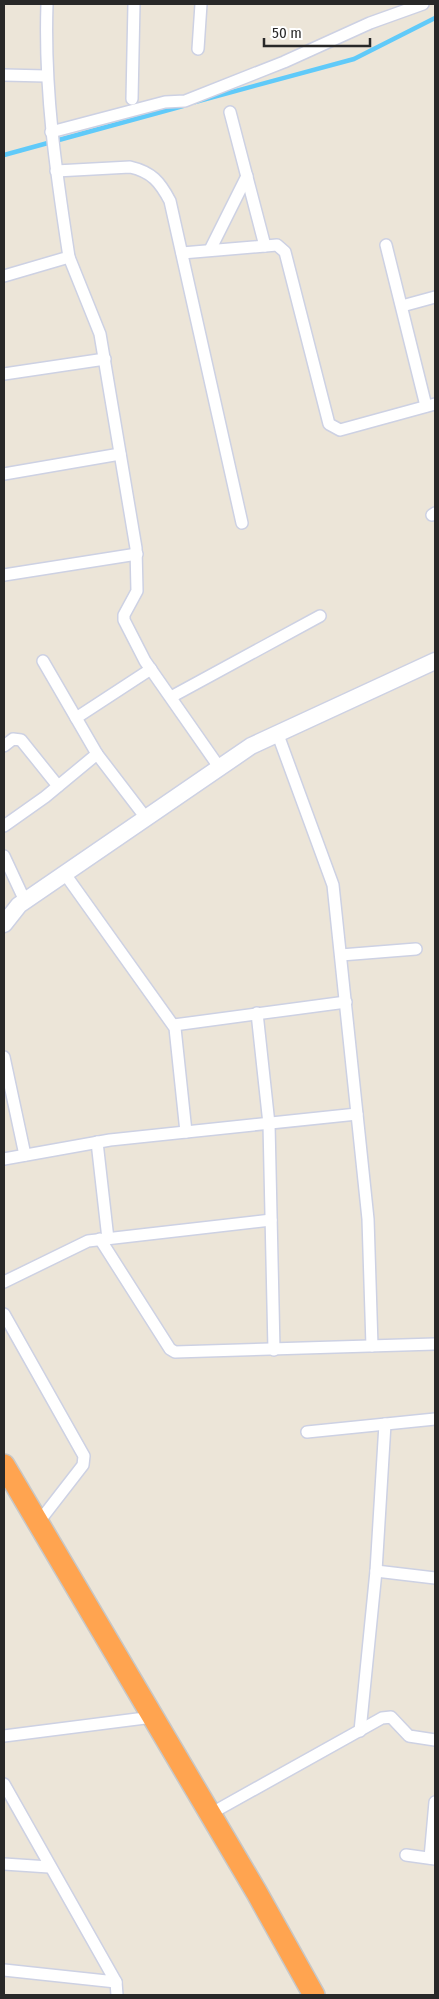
<svg xmlns="http://www.w3.org/2000/svg" width="439" height="1999" viewBox="0 0 439 1999" font-family="'Fira Sans Condensed',sans-serif">
<rect width="100%" height="100%" fill="#ece5d8"/>
<g fill="none" stroke-linecap="round" stroke-linejoin="round">
<g stroke="#60caf9" stroke-width="4.5">
<polyline points="195,102 354,59 435,18"/>
<polyline points="4,155 183,106"/>
</g>
<g stroke="#cdd1e3" stroke-width="14">
<g id="street">
<polyline points="198,49 201,4"/>
<polyline points="4,75 46,76"/>
<polyline points="132,99 134,4"/>
<polyline points="230,112 265,246"/>
<polyline points="51,132 165,102 185,101 284,62 370,23 423,4"/>
<path d="M56 171 130 167C152 172 160 182 170 201L242 523"/>
<polyline points="386,245 426,406"/>
<polyline points="210,250 247,176"/>
<polyline points="182,253 277,245 285,252 329,424 340,430 435,404"/>
<polyline points="69,257 100,334 136,548 137,591 124,615 124,620 145,661 219,767"/>
<path d="M4 276 69 257C56 172 44 90 47 4"/>
<polyline points="402,306 435,297"/>
<polyline points="4,374 105,359"/>
<polyline points="4,474 120,454"/>
<polyline points="432,515 435,513"/>
<polyline points="4,575 137,554"/>
<polyline points="43,661 97,754"/>
<polyline points="171,697 320,616"/>
<polyline points="76,718 151,669"/>
<polyline points="278,735 333,885 368,1219 372,1346"/>
<polyline points="4,746 13,739 21,740 58,786"/>
<polyline points="4,826 45,797 97,754 146,818"/>
<polyline points="4,856 25,901"/>
<polyline points="65,874 175,1028 186,1132"/>
<polyline points="341,955 416,949"/>
<polyline points="257,1013 269,1124 274,1350"/>
<polyline points="174,1025 346,1002"/>
<polyline points="4,1057 25,1155"/>
<polyline points="97,1142 108,1239"/>
<polyline points="4,1159 110,1140 357,1114"/>
<polyline points="100,1239 170,1349 175,1352 435,1344"/>
<polyline points="4,1282 88,1241 271,1220"/>
<polyline points="4,1314 84,1456 83,1465 38,1523"/>
<polyline points="307,1432 435,1419"/>
<polyline points="376,1571 435,1578"/>
<polyline points="360,1731 376,1571 385,1424"/>
<polyline points="4,1736 153,1717"/>
<polyline points="4,1784 116,1982 4,1970"/>
<polyline points="210,1814 382,1718 391,1717 409,1736 435,1740"/>
<polyline points="406,1855 435,1859"/>
<polyline points="430,1858 435,1802"/>
<polyline points="4,1864 49,1867"/>
<polyline points="116,1982 117,1995"/>
</g>
</g>
<g stroke="#cdd1e3" stroke-width="19">
<polyline id="secondary" points="4,924 19,905 251,746 435,661"/>
</g>
<g stroke="#c7c7c7" stroke-width="24">
<polyline id="highway" points="4,1465 257,1893 314,1995"/>
</g>
<use href="#street" stroke="#fff" stroke-width="11"/>
<use href="#secondary" stroke="#fff" stroke-width="16"/>
<use href="#highway" stroke="#ffa450" stroke-width="21"/>
</g>
<rect width="439" height="1999" fill="none" stroke="#282828" stroke-width="10"/>
<path d="M264 38v8h106v-8" fill="none" stroke="#282828" stroke-width="2.5"/>
<text x="272" y="38" font-size="15" fill="#282828" stroke="#ffffff" stroke-width="4" paint-order="stroke">50 m</text>
</svg>
